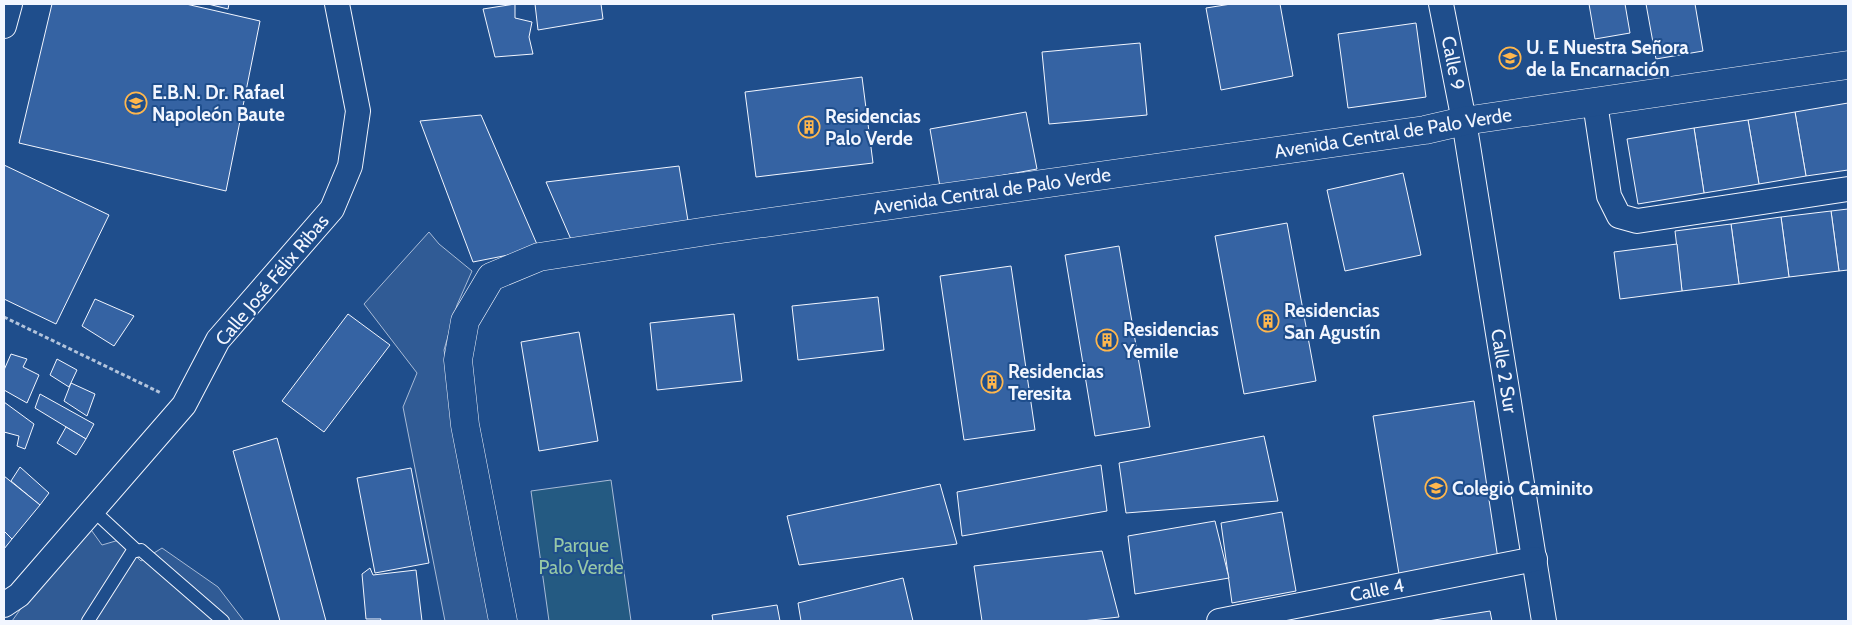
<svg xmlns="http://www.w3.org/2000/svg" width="1852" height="625" viewBox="0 0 1852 625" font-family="Cabin,sans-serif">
<rect width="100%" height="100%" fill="#1f4e8c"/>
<polygon fill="#245a82" stroke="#a8bbd7" points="611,480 631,621 549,621 531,491"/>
<g fill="#305b95" stroke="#a8bbd7">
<polygon points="429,232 439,244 472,271 457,305 444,350 494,621 445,621 403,407 417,373 364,304"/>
<polygon points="84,520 102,545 119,540 141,561 162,548 218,587 244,621 12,621"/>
</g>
<g fill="#3563a3" stroke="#f2f6ff">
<polygon points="52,4 186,4 260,21 226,191 19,143"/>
<polygon points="208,4 229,4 228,9"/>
<polygon points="515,4 515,18 532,22 529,37 533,54 495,57 483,9"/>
<polygon points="535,4 601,4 603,19 538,30"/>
<polygon points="1231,4 1280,4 1293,76 1221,90 1206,8"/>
<polygon points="1589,4 1625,4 1630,33 1595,39"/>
<polygon points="1646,4 1695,4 1703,51 1656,59"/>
<polygon points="1416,23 1426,97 1348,108 1338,34"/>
<polygon points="1140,43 1147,115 1049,124 1042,52"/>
<polygon points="862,77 873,163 756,177 745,92"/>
<polygon points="1848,103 1848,170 1806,176 1795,112"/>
<polygon points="1026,112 1037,169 940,187 930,129"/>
<polygon points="1795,112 1806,176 1759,184 1748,120"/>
<polygon points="481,115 539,249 473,262 420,121"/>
<polygon points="1748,120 1759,184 1704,193 1694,128"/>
<polygon points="1694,128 1704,193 1638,204 1627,139"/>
<polygon points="4,165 109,215 56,324 4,299"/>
<polygon points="679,166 689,227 573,244 546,182"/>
<polygon points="1403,173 1421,255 1345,271 1327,190"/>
<polygon points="1848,209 1848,270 1839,271 1831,211"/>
<polygon points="1831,211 1839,271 1789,277 1781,217"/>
<polygon points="1781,217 1789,277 1739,284 1731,224"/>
<polygon points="1287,223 1316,381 1244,394 1215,236"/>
<polygon points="1731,224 1739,284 1682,291 1675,231"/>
<polygon points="1677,244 1682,291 1620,299 1614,252"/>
<polygon points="1119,246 1150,427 1095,436 1065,255"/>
<polygon points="1011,266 1035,430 964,440 940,276"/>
<polygon points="878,297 884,350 798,360 792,306"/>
<polygon points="95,299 134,316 114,346 82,326"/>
<polygon points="348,314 390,345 324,432 282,401"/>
<polygon points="734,314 742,381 657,390 650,323"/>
<polygon points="579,332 598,441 539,451 521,342"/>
<polygon points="11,354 27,359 23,367 39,375 27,403 4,390 4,370"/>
<polygon points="57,359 77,370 69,387 50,375"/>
<polygon points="71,383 95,394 87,416 64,401"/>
<polygon points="40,394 94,424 86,439 35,408"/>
<polygon points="1474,401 1498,559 1399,574 1373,416"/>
<polygon points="4,402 34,424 25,449 17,446 19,436 4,432"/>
<polygon points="66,427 86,439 76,455 57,443"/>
<polygon points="1264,436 1278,501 1126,513 1119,463"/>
<polygon points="277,438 326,621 280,621 233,451"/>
<polygon points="1101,465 1107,511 962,536 957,492"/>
<polygon points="20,467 49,493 40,505 11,481"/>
<polygon points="411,468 429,563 375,573 357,478"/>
<polygon points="4,476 40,505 12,539 4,531"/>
<polygon points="940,484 957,544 799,565 787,516"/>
<polygon points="1282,512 1296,591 1232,603 1221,523"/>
<polygon points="1215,521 1229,578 1135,594 1128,536"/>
<polygon points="4,531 12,539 4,549"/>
<polygon points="1102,551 1119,617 1082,621 982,621 974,566"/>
<polygon points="370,568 373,575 416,570 422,621 380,621 381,619 366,619 362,574"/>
<polygon points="903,578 913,621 801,621 798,603"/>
<polygon points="777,605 780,621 713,621 712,615"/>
<polygon points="1490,611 1492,621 1428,621"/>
</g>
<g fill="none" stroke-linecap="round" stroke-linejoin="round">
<g stroke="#f2f6ff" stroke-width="14">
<g id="service">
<polyline points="93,510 136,550"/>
<polyline points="88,621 132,552 141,550 223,621"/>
</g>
</g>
<g stroke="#f2f6ff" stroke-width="26">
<g id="minor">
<polyline points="1441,4 1464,121 1544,621"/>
<polyline points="4,26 10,4"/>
<polyline points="1595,103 1609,196 1619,216 1637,221 1848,189"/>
<polyline points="4,605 19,595 184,405 218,340 332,209 350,166 358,111 337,4"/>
<polyline points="1219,621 1535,559"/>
</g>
</g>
<g stroke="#f2f6ff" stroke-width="29">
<polyline id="tertiary" points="503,621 465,425 458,360 465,321 491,277 539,257 714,230 1425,130 1464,121 1848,65"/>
</g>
<polyline stroke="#b3c4dc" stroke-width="3" stroke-dasharray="4 2.5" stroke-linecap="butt" points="4,317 161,393"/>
<use href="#service" stroke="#1f4e8c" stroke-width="12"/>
<use href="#minor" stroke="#1f4e8c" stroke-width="24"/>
<use href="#tertiary" stroke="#1f4e8c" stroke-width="28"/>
</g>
<defs>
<g id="school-ring" transform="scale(1.125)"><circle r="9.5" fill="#1f4e8c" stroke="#ffb74d" stroke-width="1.5"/><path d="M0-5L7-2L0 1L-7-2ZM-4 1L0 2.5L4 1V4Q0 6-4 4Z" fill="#ffb74d"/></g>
<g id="building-ring" transform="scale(1.125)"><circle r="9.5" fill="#1f4e8c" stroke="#ffb74d" stroke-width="1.5"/><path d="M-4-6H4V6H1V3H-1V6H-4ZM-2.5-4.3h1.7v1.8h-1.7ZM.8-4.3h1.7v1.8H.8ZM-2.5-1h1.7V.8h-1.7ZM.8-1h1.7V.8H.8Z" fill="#ffb74d"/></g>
</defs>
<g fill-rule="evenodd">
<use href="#school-ring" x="1510" y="58"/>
<use href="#school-ring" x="136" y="103"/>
<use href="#building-ring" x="809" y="127"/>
<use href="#building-ring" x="1268" y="321"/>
<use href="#building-ring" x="1107" y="340"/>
<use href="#building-ring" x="992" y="382"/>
<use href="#school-ring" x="1436" y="488"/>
</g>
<g text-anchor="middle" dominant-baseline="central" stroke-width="4" stroke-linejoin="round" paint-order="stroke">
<g font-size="19" font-weight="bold" fill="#f2f6ff" stroke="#1f4e8c" text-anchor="start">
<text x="1526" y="47">U. E Nuestra Señora<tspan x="1526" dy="22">de la Encarnación</tspan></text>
<text x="152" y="92">E.B.N. Dr. Rafael<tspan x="152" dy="22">Napoleón Baute</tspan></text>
<text x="825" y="116">Residencias<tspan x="825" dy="22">Palo Verde</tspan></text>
<text x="1284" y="310">Residencias<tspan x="1284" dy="22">San Agustín</tspan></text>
<text x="1123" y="329">Residencias<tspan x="1123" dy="22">Yemile</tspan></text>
<text x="1008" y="371">Residencias<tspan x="1008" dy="22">Teresita</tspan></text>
<text x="1452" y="488">Colegio Caminito</text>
</g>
<g font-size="19" fill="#f2f6ff" stroke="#1f4e8c">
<text transform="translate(1453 63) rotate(79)">Calle 9</text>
<text transform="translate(1393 133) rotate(-9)">Avenida Central de Palo Verde</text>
<text transform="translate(992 191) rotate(-8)">Avenida Central de Palo Verde</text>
<text transform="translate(272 280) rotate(-50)">Calle José Félix Ribas</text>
<text transform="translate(1504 371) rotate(81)">Calle 2 Sur</text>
<text transform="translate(1377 590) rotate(-11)">Calle 4</text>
</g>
<g font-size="19" fill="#97c8a6" stroke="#1f4e8c">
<text x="581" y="545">Parque<tspan x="581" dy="22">Palo Verde</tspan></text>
</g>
</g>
<rect width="1852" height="625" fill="none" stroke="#f2f6ff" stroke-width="10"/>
</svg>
